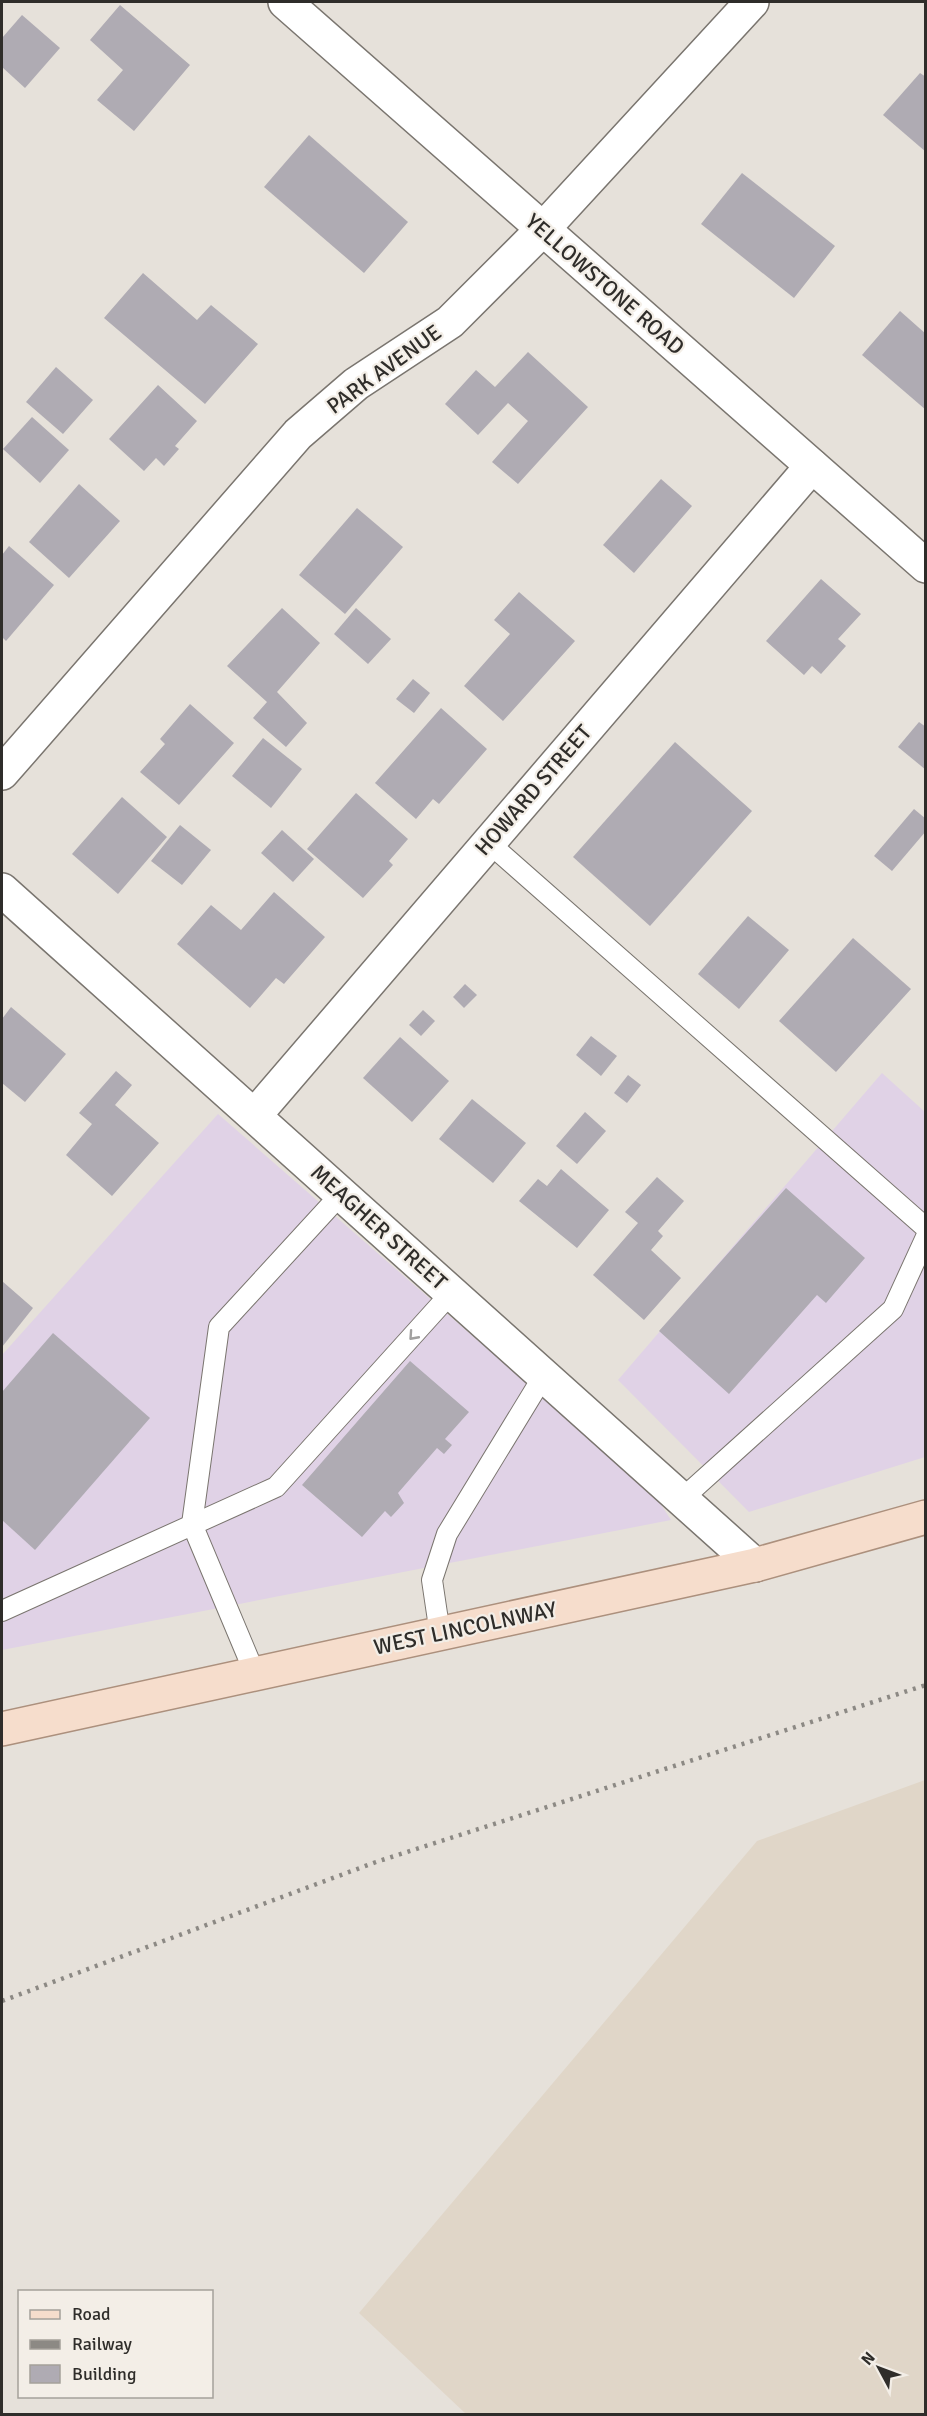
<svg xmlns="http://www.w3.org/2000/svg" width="927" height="2416" viewBox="0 0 927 2416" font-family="Signika,sans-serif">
<rect width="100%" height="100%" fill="#e6e1da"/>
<g fill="#e0d2e6">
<polygon points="882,1073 925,1112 925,1457 749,1512 618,1380"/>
<polygon points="218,1114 654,1494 671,1520 2,1650 2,1355"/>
</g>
<polygon fill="#e0d6c8" points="925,1780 925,2414 466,2414 359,2313 757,1841"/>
<g fill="#afabb3">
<polygon points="120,5 190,65 134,131 97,100 123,70 90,40"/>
<polygon points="22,15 60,48 25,88 2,67 2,38"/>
<polygon points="920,73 926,77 926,152 883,115"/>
<polygon points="309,135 408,222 364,273 264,187"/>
<polygon points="742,173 835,246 794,298 701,224"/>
<polygon points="143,273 197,320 211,305 258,344 205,404 104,318"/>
<polygon points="900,311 926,334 926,410 862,355"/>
<polygon points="528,352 588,407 518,484 492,462 528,421 508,403 478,435 445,404 476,370 495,387"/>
<polygon points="56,367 93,400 63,434 26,402"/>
<polygon points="158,385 197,421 175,446 179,449 164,466 156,458 144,471 109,439"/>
<polygon points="32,417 69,450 40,483 3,449"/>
<polygon points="661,479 692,506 634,573 603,545"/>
<polygon points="79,484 120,521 69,578 29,542"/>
<polygon points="357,508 403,547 345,614 299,575"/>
<polygon points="9,546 54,585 6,641 2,637 2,555"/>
<polygon points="821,579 861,614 838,639 846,646 821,674 812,666 804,675 766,641"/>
<polygon points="519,592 575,641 503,721 464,686 510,634 494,620"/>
<polygon points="282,608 320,643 277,692 307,723 286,747 253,718 267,702 227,666"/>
<polygon points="356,608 391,639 368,664 334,634"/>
<polygon points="413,679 430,693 414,713 396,699"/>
<polygon points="190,704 234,743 179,805 140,772 165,744 160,739"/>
<polygon points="441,708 487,749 439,804 433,799 416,819 375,783"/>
<polygon points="919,722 926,727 926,770 898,747"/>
<polygon points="263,738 302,769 271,808 232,776"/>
<polygon points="675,742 752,811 650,926 573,857"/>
<polygon points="356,793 408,839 389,861 393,865 363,898 307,849"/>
<polygon points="122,797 167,837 118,894 72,854"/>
<polygon points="914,809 926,819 926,831 892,871 874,856"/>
<polygon points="180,825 211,850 182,885 151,861"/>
<polygon points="282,830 314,859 293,882 261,853"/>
<polygon points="274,892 325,937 284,984 276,978 250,1008 177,944 211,905 241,930"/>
<polygon points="748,916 789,950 739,1009 698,974"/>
<polygon points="853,938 911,989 836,1072 779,1021"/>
<polygon points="465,984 477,995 464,1008 453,997"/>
<polygon points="11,1007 66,1054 25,1102 2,1083 2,1019"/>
<polygon points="423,1010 435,1021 421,1036 409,1025"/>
<polygon points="591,1036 617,1056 601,1076 576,1055"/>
<polygon points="400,1037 449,1081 412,1122 363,1078"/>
<polygon points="116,1071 132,1085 115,1105 159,1143 112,1196 66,1155 92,1124 79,1113"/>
<polygon points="628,1075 641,1085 627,1103 614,1093"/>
<polygon points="472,1099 526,1143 493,1183 439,1139"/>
<polygon points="585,1112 606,1131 577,1164 556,1146"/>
<polygon points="561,1169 609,1210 577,1248 519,1201 538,1179 547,1186"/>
<polygon points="657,1177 684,1201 658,1231 663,1236 651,1250 681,1278 644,1320 593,1275 638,1223 625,1212"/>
<polygon points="786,1188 865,1258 826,1303 817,1295 729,1394 659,1331"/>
<polygon points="2,1281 33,1308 2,1347"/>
<polygon points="53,1333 150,1418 35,1550 2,1520 2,1392"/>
<polygon points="410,1361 469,1412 445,1439 452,1445 444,1454 437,1448 398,1493 404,1503 391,1517 385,1511 362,1537 302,1485"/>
</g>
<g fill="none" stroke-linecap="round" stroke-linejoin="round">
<g stroke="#7a756f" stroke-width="22">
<g id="service">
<polyline points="489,843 926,1228"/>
<polyline points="682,1499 893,1309 926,1237"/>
<polyline points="2,1611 276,1487 452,1292"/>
<polyline points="440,1634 432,1580 447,1534 544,1375"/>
<polyline points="255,1674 192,1524 219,1327 342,1193"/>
</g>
</g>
<g stroke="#7a756f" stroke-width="36">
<g id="minor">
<polyline points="2,773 298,434 356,384 450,322 543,229 752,2"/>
<polyline points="2,890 755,1565"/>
<polyline points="255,1115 812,466"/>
</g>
</g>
<g stroke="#7a756f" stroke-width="36">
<polyline id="tertiary" points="285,2 926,566"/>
</g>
<g stroke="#ac907d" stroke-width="36">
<polyline id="primary" points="2,1729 755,1565 926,1517"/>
</g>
<use href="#service" stroke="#fff" stroke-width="20"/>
<use href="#minor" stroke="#fff" stroke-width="33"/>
<use href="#tertiary" stroke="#fff" stroke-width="33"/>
<use href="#primary" stroke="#f6ddcc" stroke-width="33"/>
<polyline stroke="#8c8984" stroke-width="4.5" stroke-dasharray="3 6" stroke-linecap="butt" points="2,2001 376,1862 926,1685"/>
</g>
<defs><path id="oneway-chevron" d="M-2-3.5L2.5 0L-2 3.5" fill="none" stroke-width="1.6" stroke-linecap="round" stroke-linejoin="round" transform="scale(1.5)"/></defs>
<use stroke="#a1a09f" href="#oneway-chevron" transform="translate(413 1336) rotate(132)"/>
<g text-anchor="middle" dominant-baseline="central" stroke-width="4.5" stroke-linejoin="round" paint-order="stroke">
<g font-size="22" fill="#2f2d2a" stroke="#f3eee7">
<text transform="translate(605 284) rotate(41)">YELLOWSTONE ROAD</text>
<text transform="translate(384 369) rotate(-36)">PARK AVENUE</text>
<text transform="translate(533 790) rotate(-49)">HOWARD STREET</text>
<text transform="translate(379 1227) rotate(42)">MEAGHER STREET</text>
<text transform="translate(465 1628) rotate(-12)">WEST LINCOLNWAY</text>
</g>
</g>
<rect width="927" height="2416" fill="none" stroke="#2f2d2a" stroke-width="6"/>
<rect x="18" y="2290" width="195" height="108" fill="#f3eee7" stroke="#a5a19b" stroke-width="1.5"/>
<rect x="30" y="2310" width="30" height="9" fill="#f6ddcc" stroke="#a5a19b" stroke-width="1.5"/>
<text x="72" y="2320" font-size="18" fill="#2f2d2a">Road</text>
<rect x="30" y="2340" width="30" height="9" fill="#8c8984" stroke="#a5a19b" stroke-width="1.5"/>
<text x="72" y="2350" font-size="18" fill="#2f2d2a">Railway</text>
<rect x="30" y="2365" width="30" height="18" fill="#afabb3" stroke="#a5a19b" stroke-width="1.5"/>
<text x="72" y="2380" font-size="18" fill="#2f2d2a">Building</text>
<g transform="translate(879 2368) rotate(311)" stroke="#f3eee7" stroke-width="4.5" paint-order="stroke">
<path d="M0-4.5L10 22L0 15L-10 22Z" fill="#2f2d2a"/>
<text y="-9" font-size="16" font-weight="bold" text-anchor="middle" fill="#2f2d2a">N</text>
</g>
</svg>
